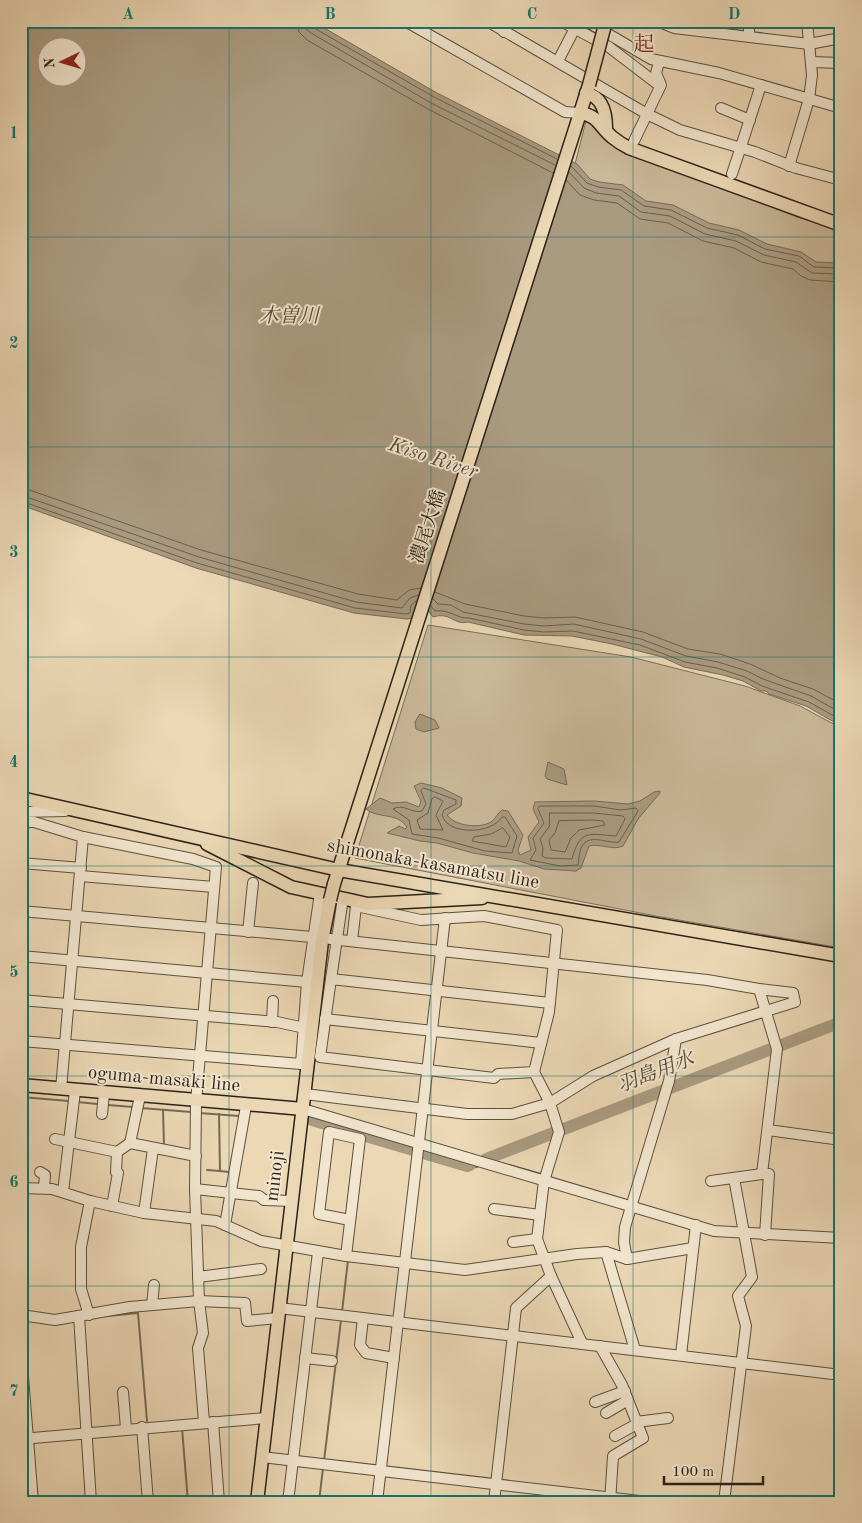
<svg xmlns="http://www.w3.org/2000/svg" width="862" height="1523" viewBox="0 0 862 1523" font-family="'Old Standard TT','Noto Serif JP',serif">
<rect width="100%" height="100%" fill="#ecd8b5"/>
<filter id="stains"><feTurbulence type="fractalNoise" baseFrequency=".004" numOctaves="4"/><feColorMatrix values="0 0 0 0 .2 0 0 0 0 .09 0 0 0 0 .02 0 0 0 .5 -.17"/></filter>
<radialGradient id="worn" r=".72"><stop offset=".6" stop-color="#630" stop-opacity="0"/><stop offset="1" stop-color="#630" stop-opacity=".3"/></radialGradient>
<g fill="#cbb99a" stroke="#7a6e59">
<polygon points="586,121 600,129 625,150 797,217 841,230 841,272 657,209 590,180 575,164"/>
<polygon points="428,625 631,657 745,686 800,706 841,728 841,948 656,916 355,858"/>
</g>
<g fill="#aa9a80" stroke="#776a56" fill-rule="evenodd">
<path d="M21 21H312L437 93 577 164 590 179 599 182 623 185 646 201 673 205 709 223 739 230 767 244 801 252 816 262 841 263V726L806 706 769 694 766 691H761L743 681 723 675 684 667 662 657 612 644 572 636 524 635 468 622C454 626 450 611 433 617L427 609 418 606 413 618 407 619 354 613 196 568 21 505ZM48 48H78V78H48Z"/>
<polygon points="420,714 435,720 439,728 424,732 416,729 415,722"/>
<polygon points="548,762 564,769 567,785 547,779 545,776"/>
<path d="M421 783 442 788 462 798 461 806 447 815C455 826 479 829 491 822 496 819 497 813 502 810L508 811 523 835 518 850 520 855 531 850 528 837 539 822 533 809 535 802 594 801 628 804 640 801 654 792 660 791V793L638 819 623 846C613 851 600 843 589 846L581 868 576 871 544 869 519 861 473 853 437 843 420 841 387 833 399 826 405 829 407 827C397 812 378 819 366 809L380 798 392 803 406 802 419 807 421 801 414 786Z"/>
</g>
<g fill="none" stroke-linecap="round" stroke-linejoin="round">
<g stroke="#6a5e4c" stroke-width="1">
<polyline points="297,21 299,32 307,40 428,109 553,173"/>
<polyline points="304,21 306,29 311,33 431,103 555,165"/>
<polyline points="311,21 314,28 434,97 557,159"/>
<polyline points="571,166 587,183 598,187 621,190 644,206 671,210 707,228 738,235 765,249 799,256 814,267 841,268"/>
<polyline points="569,172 584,188 596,193 619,196 641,212 670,216 705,234 736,241 764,255 796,262 812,273 841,274"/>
<polyline points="566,180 580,195 594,200 617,203 640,219 668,223 703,241 734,248 761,262 793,269 801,276 810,280 841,282"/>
<polyline points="21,487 201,550 358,594 397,600 409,590 421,588"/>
<polyline points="21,495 199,557 356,602 402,608 410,598 418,595"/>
<polyline points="21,501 197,563 355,608 406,614 410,613 411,605 416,601"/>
<polyline points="435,592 465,604 524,616 544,618 575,617 643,632 688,649 720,654 750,664 780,678 813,689 841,704"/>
<polyline points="433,599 438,604 451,605 463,612 524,624 544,626 574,624 641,639 686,656 718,662 747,671 763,679 811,696 841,713"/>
<path d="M431 606 435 611C450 609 457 619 469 618L524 630 544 632 573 631 640 645 685 662 717 668 745 677 762 686 809 702 841 720"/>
<path d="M424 788 456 800V804L444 810 442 815C447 835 491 835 502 817H505L517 836 512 853 485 851 438 838 412 834 409 820 393 809C404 803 412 814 422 811L426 804 421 791Z"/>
<polygon points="435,797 443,801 436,815 443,830 420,829 417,820 428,813 432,799"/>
<path d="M540 806H594L621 810 636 808 638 811 619 842C607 844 588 832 581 848 579 853 579 860 578 865L560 866 530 860 536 850 533 838 544 823 538 809Z"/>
<path d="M550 813H594L623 816 625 819 616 836C589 834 580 829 572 859L546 858 542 856 543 848 540 839 549 827Z"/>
<polygon points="593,820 603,821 605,825 579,830 571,838 565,852 551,850 549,840 555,833 559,821"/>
<polygon points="503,828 510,837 506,847 472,841 474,837 491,834"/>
</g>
<g stroke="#776a56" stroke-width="2">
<polyline points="21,1097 69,1101"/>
<polyline points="78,1102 97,1104"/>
<polyline points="108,1105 133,1107"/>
<polyline points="141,1108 191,1112"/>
<polyline points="163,1110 164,1145"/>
<polyline points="199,1113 239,1116"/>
<polyline points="365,1138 415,1153"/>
<polyline points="422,1155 465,1168 477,1167"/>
<polyline points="494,1161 541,1174"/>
<polyline points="207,1170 220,1171 219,1114"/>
<polyline points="220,1171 229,1172"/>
<polyline points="342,1312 348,1260"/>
<polyline points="108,1316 138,1313 147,1421"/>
<polyline points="182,1428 188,1502"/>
<polyline points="324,1461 341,1320"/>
<polyline points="319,1502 323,1468"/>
</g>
<g stroke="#aa9a80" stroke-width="12">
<polyline points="312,1120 467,1166 470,1165"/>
<polyline points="486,1159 841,1022"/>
</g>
<g stroke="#5a503f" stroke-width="12">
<g id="minor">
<polyline points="405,21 565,112 580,113"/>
<polyline points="487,21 647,114 680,130 755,152 796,168 841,180"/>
<polyline points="561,21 609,47 660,86"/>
<polyline points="586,21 651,59 719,73 841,108"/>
<polyline points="657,21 674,28 809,44 841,38"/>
<polyline points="749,21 749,36"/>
<polyline points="504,32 509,21"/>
<polyline points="558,61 574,30 572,24"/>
<polyline points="811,62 841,63"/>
<polyline points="721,108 750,120"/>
<polyline points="634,141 661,85 656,73 659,62"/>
<polyline points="789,166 809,99 812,75 807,21"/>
<polyline points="732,174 761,85"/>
<polyline points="21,812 65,811"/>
<polyline points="21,822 34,822 83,837 193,859 216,867 196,1102 195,1189 199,1301 203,1333 198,1348 204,1422"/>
<polyline points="21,863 81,868"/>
<polyline points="80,876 214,887"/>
<polyline points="21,911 312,937"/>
<polyline points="248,932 253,883"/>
<polyline points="330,939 707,980 759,989 777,1049 762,1174 769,1174 765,1235"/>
<polyline points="352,941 356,906 421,920 484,916 557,930 549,1012 534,1072 498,1074 494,1078 320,1057 331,979 550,1003"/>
<polyline points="21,956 307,982"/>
<polyline points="331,979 343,898"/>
<polyline points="21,1000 277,1022 305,1028"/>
<polyline points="325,1019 541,1043"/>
<polyline points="272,1022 273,1001"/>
<polyline points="21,1041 301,1064 307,982 320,893"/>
<polyline points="534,1072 550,1103 559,1132 544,1181 537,1239 551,1276 582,1343"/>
<polyline points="61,1089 83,837"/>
<polyline points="305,1094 467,1114 512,1114 550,1103 593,1076 676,1039 795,1002 793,993 759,989"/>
<polyline points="303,1109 714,1231 841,1238"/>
<polyline points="102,1114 104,1093"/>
<polyline points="768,1130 841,1140"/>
<polyline points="55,1139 117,1152 130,1143 196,1156"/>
<polyline points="130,1143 140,1096"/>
<polyline points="40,1172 45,1175 44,1188"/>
<polyline points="711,1181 762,1174"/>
<polyline points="21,1188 52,1189 90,1201 144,1213 216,1221 261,1241 346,1256"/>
<polyline points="195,1189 259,1196 264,1200 292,1201"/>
<polyline points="63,1192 75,1091"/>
<polyline points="112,1206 118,1173 116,1172 117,1152"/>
<polyline points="494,1209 540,1215"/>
<polyline points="144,1213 153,1149"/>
<polyline points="350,1220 319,1214 329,1132 360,1139 346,1256 465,1270 577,1254 606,1252 627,1259 693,1248"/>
<polyline points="225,1225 246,1106"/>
<polyline points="513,1242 537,1239"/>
<polyline points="606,1252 635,1350"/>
<polyline points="627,1259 624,1242 625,1227 669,1081 676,1039"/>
<polyline points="198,1277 261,1269"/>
<polyline points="152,1305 154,1285"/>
<polyline points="279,1308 841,1375"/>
<polyline points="21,1315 55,1320 130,1307 199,1301 245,1303 247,1321 278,1318"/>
<polyline points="89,1315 81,1289 81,1247 90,1201"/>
<polyline points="79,1316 91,1502"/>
<polyline points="363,1318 360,1345 366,1353 394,1358"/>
<polyline points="600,1346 622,1385 643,1438 613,1456 610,1502"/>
<polyline points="21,1352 33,1502"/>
<polyline points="681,1355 696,1225"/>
<polyline points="305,1358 332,1361"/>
<polyline points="123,1392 126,1428"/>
<polyline points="595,1402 625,1391"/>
<polyline points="606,1413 628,1400"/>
<polyline points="213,1422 219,1502"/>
<polyline points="636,1422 668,1418"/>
<polyline points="142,1427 148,1502"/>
<polyline points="615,1436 637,1424"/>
<polyline points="21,1439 266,1418"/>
<polyline points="262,1457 648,1502"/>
<polyline points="288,1502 318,1252"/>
<polyline points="377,1502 445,918"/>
<polyline points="494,1502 516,1308 551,1276"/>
<polyline points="724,1502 746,1326 738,1296 752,1277 734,1178"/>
<polyline points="839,1502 841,1491"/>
</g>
</g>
<g stroke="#2a2218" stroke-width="15">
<g id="major">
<path d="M586 93C603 97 606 113 606 128"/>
<path d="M580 113C599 116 599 126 612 137 617 141 623 145 629 148L841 225"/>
<polyline points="21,798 339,870 841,956"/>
<polyline points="207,844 291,887 368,904 482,898"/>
<polyline points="334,884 589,85"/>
<polyline points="21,1085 303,1109"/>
<polyline points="257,1502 322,941 330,900"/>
</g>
</g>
<use href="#minor" stroke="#f3e6cf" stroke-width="10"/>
<use href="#major" stroke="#ecd8b5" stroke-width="12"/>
<g stroke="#2a2218" stroke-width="15" stroke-linecap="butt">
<g id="major-bridge">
<polyline points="589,85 606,21"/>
<polyline points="330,900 334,884"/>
</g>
</g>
<use href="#major-bridge" stroke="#ecd8b5" stroke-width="12"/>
</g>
<path fill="none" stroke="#0f766e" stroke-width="1" stroke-opacity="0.55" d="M229 21V1502M431 21V1502M633 21V1502M21 237H841M21 447H841M21 657H841M21 866H841M21 1076H841M21 1286H841"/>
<g text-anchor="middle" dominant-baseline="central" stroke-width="4" stroke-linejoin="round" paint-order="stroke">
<g font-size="19" fill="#2a2218" stroke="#f3e6cf">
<text transform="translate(429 527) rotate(-72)">濃尾大橋</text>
<text transform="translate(433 865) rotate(10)">shimonaka-kasamatsu line</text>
<text transform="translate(164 1080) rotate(5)">oguma-masaki line</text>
<text transform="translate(276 1176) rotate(-83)">minoji</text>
</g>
<g font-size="20" font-style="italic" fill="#574c3c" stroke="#f3e6cf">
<text x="289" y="317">木曽川</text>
<text transform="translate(433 459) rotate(18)">Kiso River</text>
<text transform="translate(656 1073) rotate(-21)">羽島用水</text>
</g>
<g font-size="21" fill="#7a1f14" stroke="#f3e6cf">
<text x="644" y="45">起</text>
</g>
</g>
<rect width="862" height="1523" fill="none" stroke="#ecd8b5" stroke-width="55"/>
<g transform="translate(62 62) rotate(265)"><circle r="24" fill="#f3e6cf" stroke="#a39886"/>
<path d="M0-4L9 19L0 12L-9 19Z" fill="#8f2418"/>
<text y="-8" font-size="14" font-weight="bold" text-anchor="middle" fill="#2a2218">N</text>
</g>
<path d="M664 1476v8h99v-8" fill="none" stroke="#2a2218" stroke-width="2.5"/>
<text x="672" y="1476" font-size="15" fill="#2a2218" stroke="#f3e6cf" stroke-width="4" paint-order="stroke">100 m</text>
<rect x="28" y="28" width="806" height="1468" fill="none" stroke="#0f766e" stroke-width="2"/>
<g font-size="16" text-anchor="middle" font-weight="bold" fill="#0f766e">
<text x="128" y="19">A</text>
<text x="330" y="19">B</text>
<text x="532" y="19">C</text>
<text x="734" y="19">D</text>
<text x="14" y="138">1</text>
<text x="14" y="348">2</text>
<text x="14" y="557">3</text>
<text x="14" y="767">4</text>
<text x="14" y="977">5</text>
<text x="14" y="1187">6</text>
<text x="14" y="1396">7</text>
</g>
<rect width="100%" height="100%" filter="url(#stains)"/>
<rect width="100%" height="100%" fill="url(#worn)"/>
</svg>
